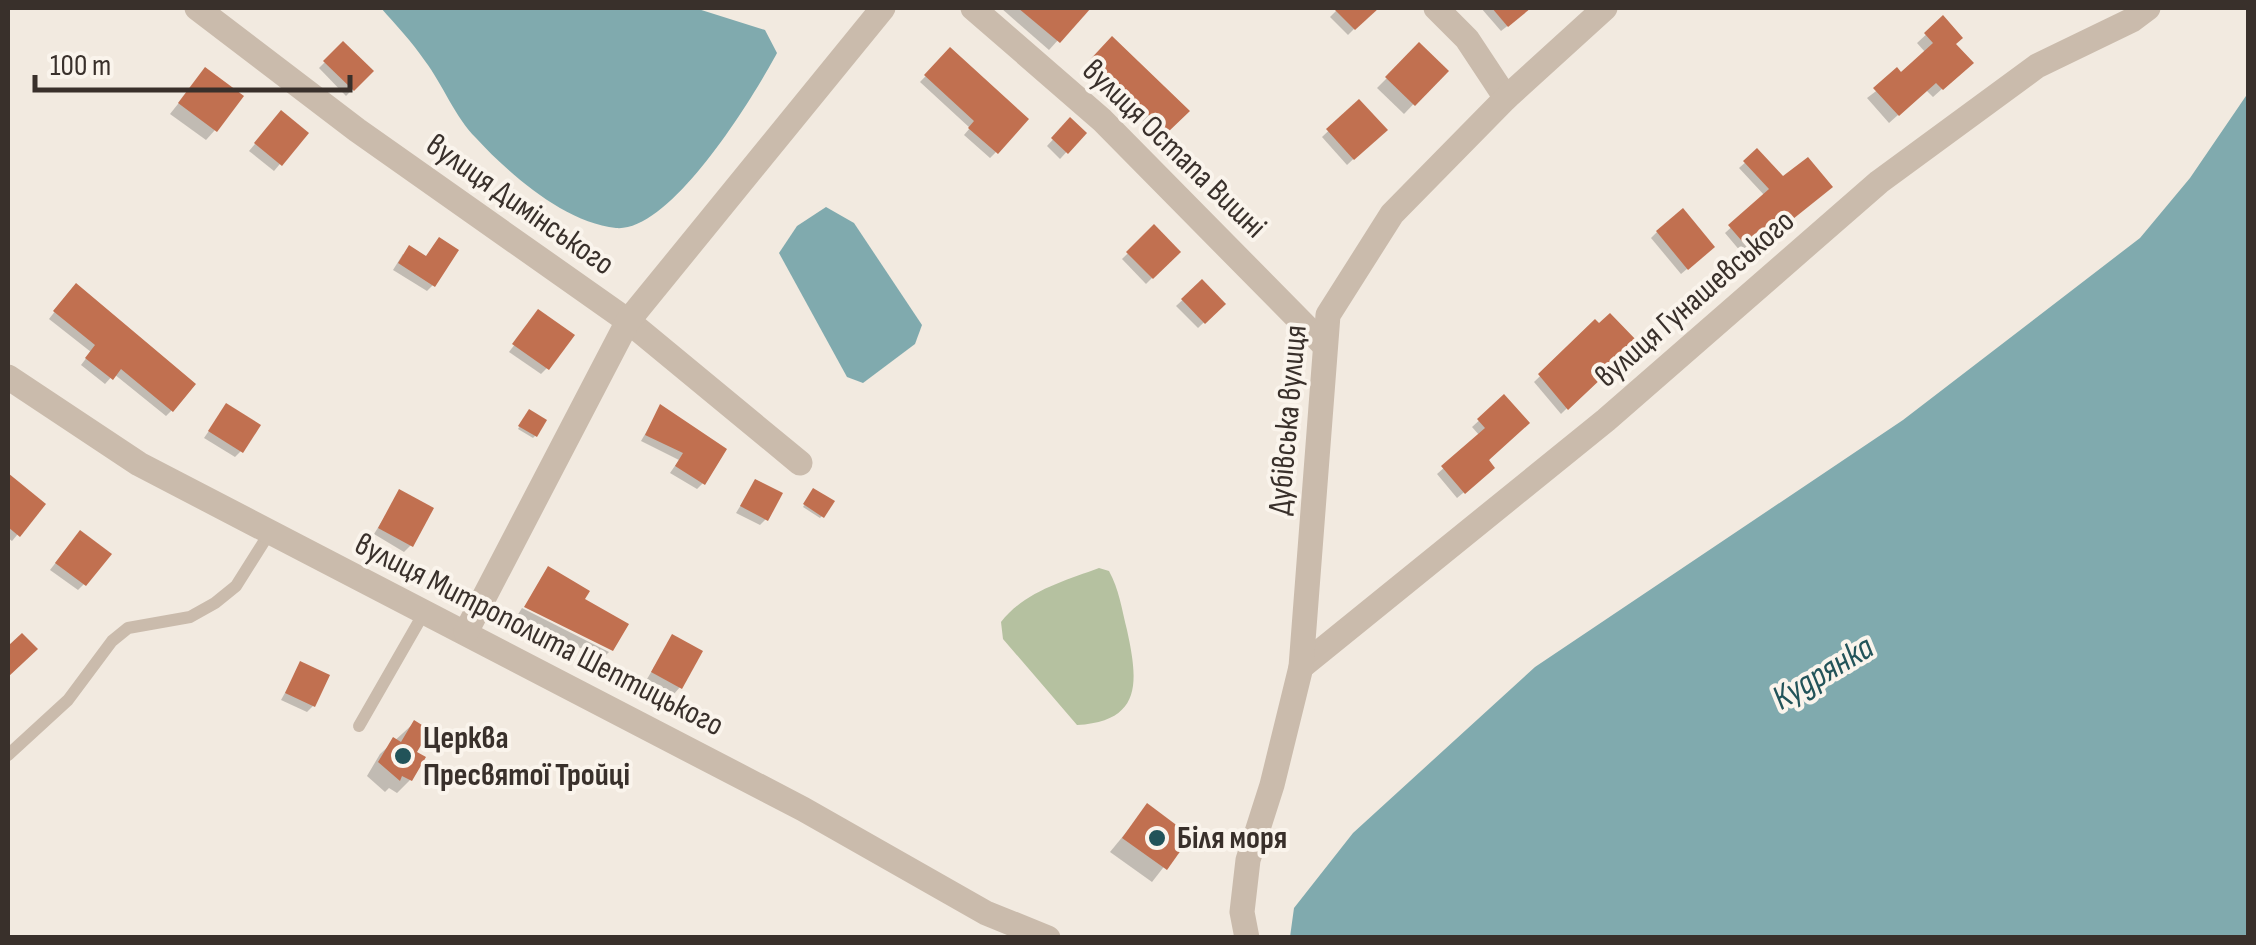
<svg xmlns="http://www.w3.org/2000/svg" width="2256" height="945" viewBox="0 0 2256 945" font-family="'Sofia Sans Condensed',sans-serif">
<rect width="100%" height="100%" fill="#f2eae0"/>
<path fill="#b5c1a0" d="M1099 568 1109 571C1119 589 1122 610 1127 630 1138 681 1143 721 1077 725L1003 639 1001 622C1024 592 1064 581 1099 568Z"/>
<g fill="#80aaae">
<path d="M381 8H695L765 30 777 53C754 96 671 233 616 228 565 223 509 174 476 138 455 117 443 85 425 61 412 42 396 25 381 8Z"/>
<polygon points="2248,93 2248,937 1290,937 1294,908 1353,833 1535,667 1903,420 2140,238 2190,178"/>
<polygon points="826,207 854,223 922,325 915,344 863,383 847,377 779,253 797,226"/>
</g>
<g fill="#0003">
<polygon points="1001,8 1085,8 1086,9 1049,50"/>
<polygon points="1339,8 1375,8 1348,35 1330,17"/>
<polygon points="1481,8 1530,8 1501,31"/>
<polygon points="1943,19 1962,71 1933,97 1926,90 1889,123 1867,98 1926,53 1917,43"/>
<polygon points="1112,40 1186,111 1159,138 1114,92 1109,97 1082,72"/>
<polygon points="343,44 370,71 346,96 319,68"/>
<polygon points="1419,46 1445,71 1404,114 1377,88"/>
<polygon points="950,51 996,152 990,158 964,135 970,128 920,82"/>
<polygon points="205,70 215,130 206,140 170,114"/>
<polygon points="1359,102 1384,130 1347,165 1322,137"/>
<polygon points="275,120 305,134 274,171 249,151"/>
<polygon points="1070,121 1084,133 1060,159 1047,146"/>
<polygon points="1757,152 1783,180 1783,230 1758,253 1750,244 1741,252 1725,233 1765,196 1739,168"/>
<polygon points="1154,228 1178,252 1146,284 1122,259"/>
<polygon points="1657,232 1706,253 1681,274 1651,238"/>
<polygon points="403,254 433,285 427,291 393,270"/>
<polygon points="1202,282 1223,304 1198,328 1176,306"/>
<polygon points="70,292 172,410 166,416 114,374 105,384 81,365 91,352 49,319"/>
<polygon points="537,315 547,368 541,374 509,352"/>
<polygon points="1595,323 1635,342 1561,414 1534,382"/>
<polygon points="1504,398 1486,474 1457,498 1437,474 1480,436 1472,427"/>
<polygon points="226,406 241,451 235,457 204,438"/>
<polygon points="661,407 703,483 697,489 670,473 679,460 641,441"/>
<polygon points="527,414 535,436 533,438 518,429"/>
<polygon points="14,481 43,504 12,541 8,538 8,487"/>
<polygon points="755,482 766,519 760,525 736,513"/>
<polygon points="400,492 411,545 404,552 374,534"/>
<polygon points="812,493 822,516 820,518 803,507"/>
<polygon points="74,539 84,584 78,590 50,570"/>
<polygon points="522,608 609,652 602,659 517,616"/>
<polygon points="672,637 680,687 674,694 647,679"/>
<polygon points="301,664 313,706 307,712 281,700"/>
<polygon points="414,723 410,780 397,793 389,788 385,792 367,776 380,754"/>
<polygon points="1147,807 1188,836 1152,882 1110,852"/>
</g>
<g fill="#c17050">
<polygon points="1018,8 1091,8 1060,43"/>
<polygon points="1333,8 1379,8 1355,30"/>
<polygon points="1492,8 1531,8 1508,27"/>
<polygon points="1943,15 1963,38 1956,44 1974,63 1943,90 1936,83 1899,116 1873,88 1897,67 1901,72 1933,43 1924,33"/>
<polygon points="1112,36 1190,111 1167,133 1121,88 1117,92 1086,64"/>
<polygon points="343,41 374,71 354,91 323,61"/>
<polygon points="1419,42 1449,71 1415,106 1385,77"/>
<polygon points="950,47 1029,119 998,154 968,128 974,121 924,75"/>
<polygon points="205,67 244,96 217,132 178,103"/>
<polygon points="1359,99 1388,130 1354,160 1326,129"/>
<polygon points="281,110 309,133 282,166 254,143"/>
<polygon points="1070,117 1087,133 1068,154 1051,138"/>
<polygon points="1757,148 1783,176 1808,157 1833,187 1783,227 1787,230 1765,250 1757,241 1748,248 1728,225 1769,189 1743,161"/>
<polygon points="1683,208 1715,247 1688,270 1656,231"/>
<polygon points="1154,224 1181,252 1153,279 1126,252"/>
<polygon points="439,237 459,250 435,287 398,263 409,245 426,256"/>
<polygon points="1202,279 1226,304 1205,324 1181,299"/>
<polygon points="76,283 196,384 173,412 121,369 113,380 85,358 95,345 53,311"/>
<polygon points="538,309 575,335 549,370 512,344"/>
<polygon points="1610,313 1639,343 1568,410 1538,374 1595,319 1599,323"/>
<polygon points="1504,394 1530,423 1489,460 1495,468 1465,494 1441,466 1485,428 1477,419"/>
<polygon points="226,403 261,425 243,453 208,431"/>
<polygon points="660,404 727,449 705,485 675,466 683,453 645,435"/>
<polygon points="529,409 547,420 537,437 518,426"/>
<polygon points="8,473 46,504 20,537 8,527"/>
<polygon points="755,479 783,493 768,521 740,506"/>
<polygon points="813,488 835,501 824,518 803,504"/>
<polygon points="399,489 434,508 413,547 378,528"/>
<polygon points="80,530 112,554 86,586 55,563"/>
<polygon points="548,566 590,591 585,599 629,624 613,651 524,607"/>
<polygon points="22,633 38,649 8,677 8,646"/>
<polygon points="672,634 703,651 682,689 651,672"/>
<polygon points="300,661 330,675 315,707 285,693"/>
<polygon points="414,720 430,730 417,752 426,757 412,781 402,776 400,781 378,762 393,737 401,742"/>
<polygon points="1147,803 1191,836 1167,870 1122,838"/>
</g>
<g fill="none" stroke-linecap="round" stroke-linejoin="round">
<g stroke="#cabbac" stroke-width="12">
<polyline points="359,726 425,611"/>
<polyline points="8,755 68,700 112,641 128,628 190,617 215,603 236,586 270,532"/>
</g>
<g stroke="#cabbac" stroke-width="25">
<polyline points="197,8 357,130 628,321 800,463"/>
<polyline points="973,8 1102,120 1323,344"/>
<polyline points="1436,8 1467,39 1506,98"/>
<polyline points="8,377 139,464 803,809 986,913 1048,938"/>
<polyline points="466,632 628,321 883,8"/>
<polyline points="1301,667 1606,420 1879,182 2037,66 2132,20 2148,8"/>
<polyline points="1247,938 1242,912 1248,860 1272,785 1301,667 1328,315 1392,214 1506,98 1605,8"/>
</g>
</g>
<g fill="#225359" stroke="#faf4ec" stroke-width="4">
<circle cx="403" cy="756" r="10"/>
<circle cx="1157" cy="838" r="10"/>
</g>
<g text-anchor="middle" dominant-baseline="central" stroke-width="8" stroke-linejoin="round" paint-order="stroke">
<g font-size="32" fill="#39302b" stroke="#faf4ec">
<text transform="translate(1174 149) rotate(44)">вулиця Остапа Вишні</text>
<text transform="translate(520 205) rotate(35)">вулиця Димінського</text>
<text transform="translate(1695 299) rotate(-41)">вулиця Гунашевського</text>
<text transform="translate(1288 420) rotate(-85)">Дубівська вулиця</text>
<text transform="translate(539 635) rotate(27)">вулиця Митрополита Шептицького</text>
</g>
<g font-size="32" font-weight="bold" fill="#39302b" stroke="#faf4ec" text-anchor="start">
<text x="423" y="738">Церква<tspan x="423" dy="37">Пресвятої Тройці</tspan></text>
<text x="1177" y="838">Біля моря</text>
</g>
<g font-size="35" font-style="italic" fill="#225359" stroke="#faf4ec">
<text transform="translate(1823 673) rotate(-31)">Кудрянка</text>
</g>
</g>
<rect width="2256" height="945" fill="none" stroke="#39302b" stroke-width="20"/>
<path d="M35 75v15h315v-15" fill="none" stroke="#39302b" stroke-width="5"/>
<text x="50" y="75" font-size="30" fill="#39302b" stroke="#faf4ec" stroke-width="8" paint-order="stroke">100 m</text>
</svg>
